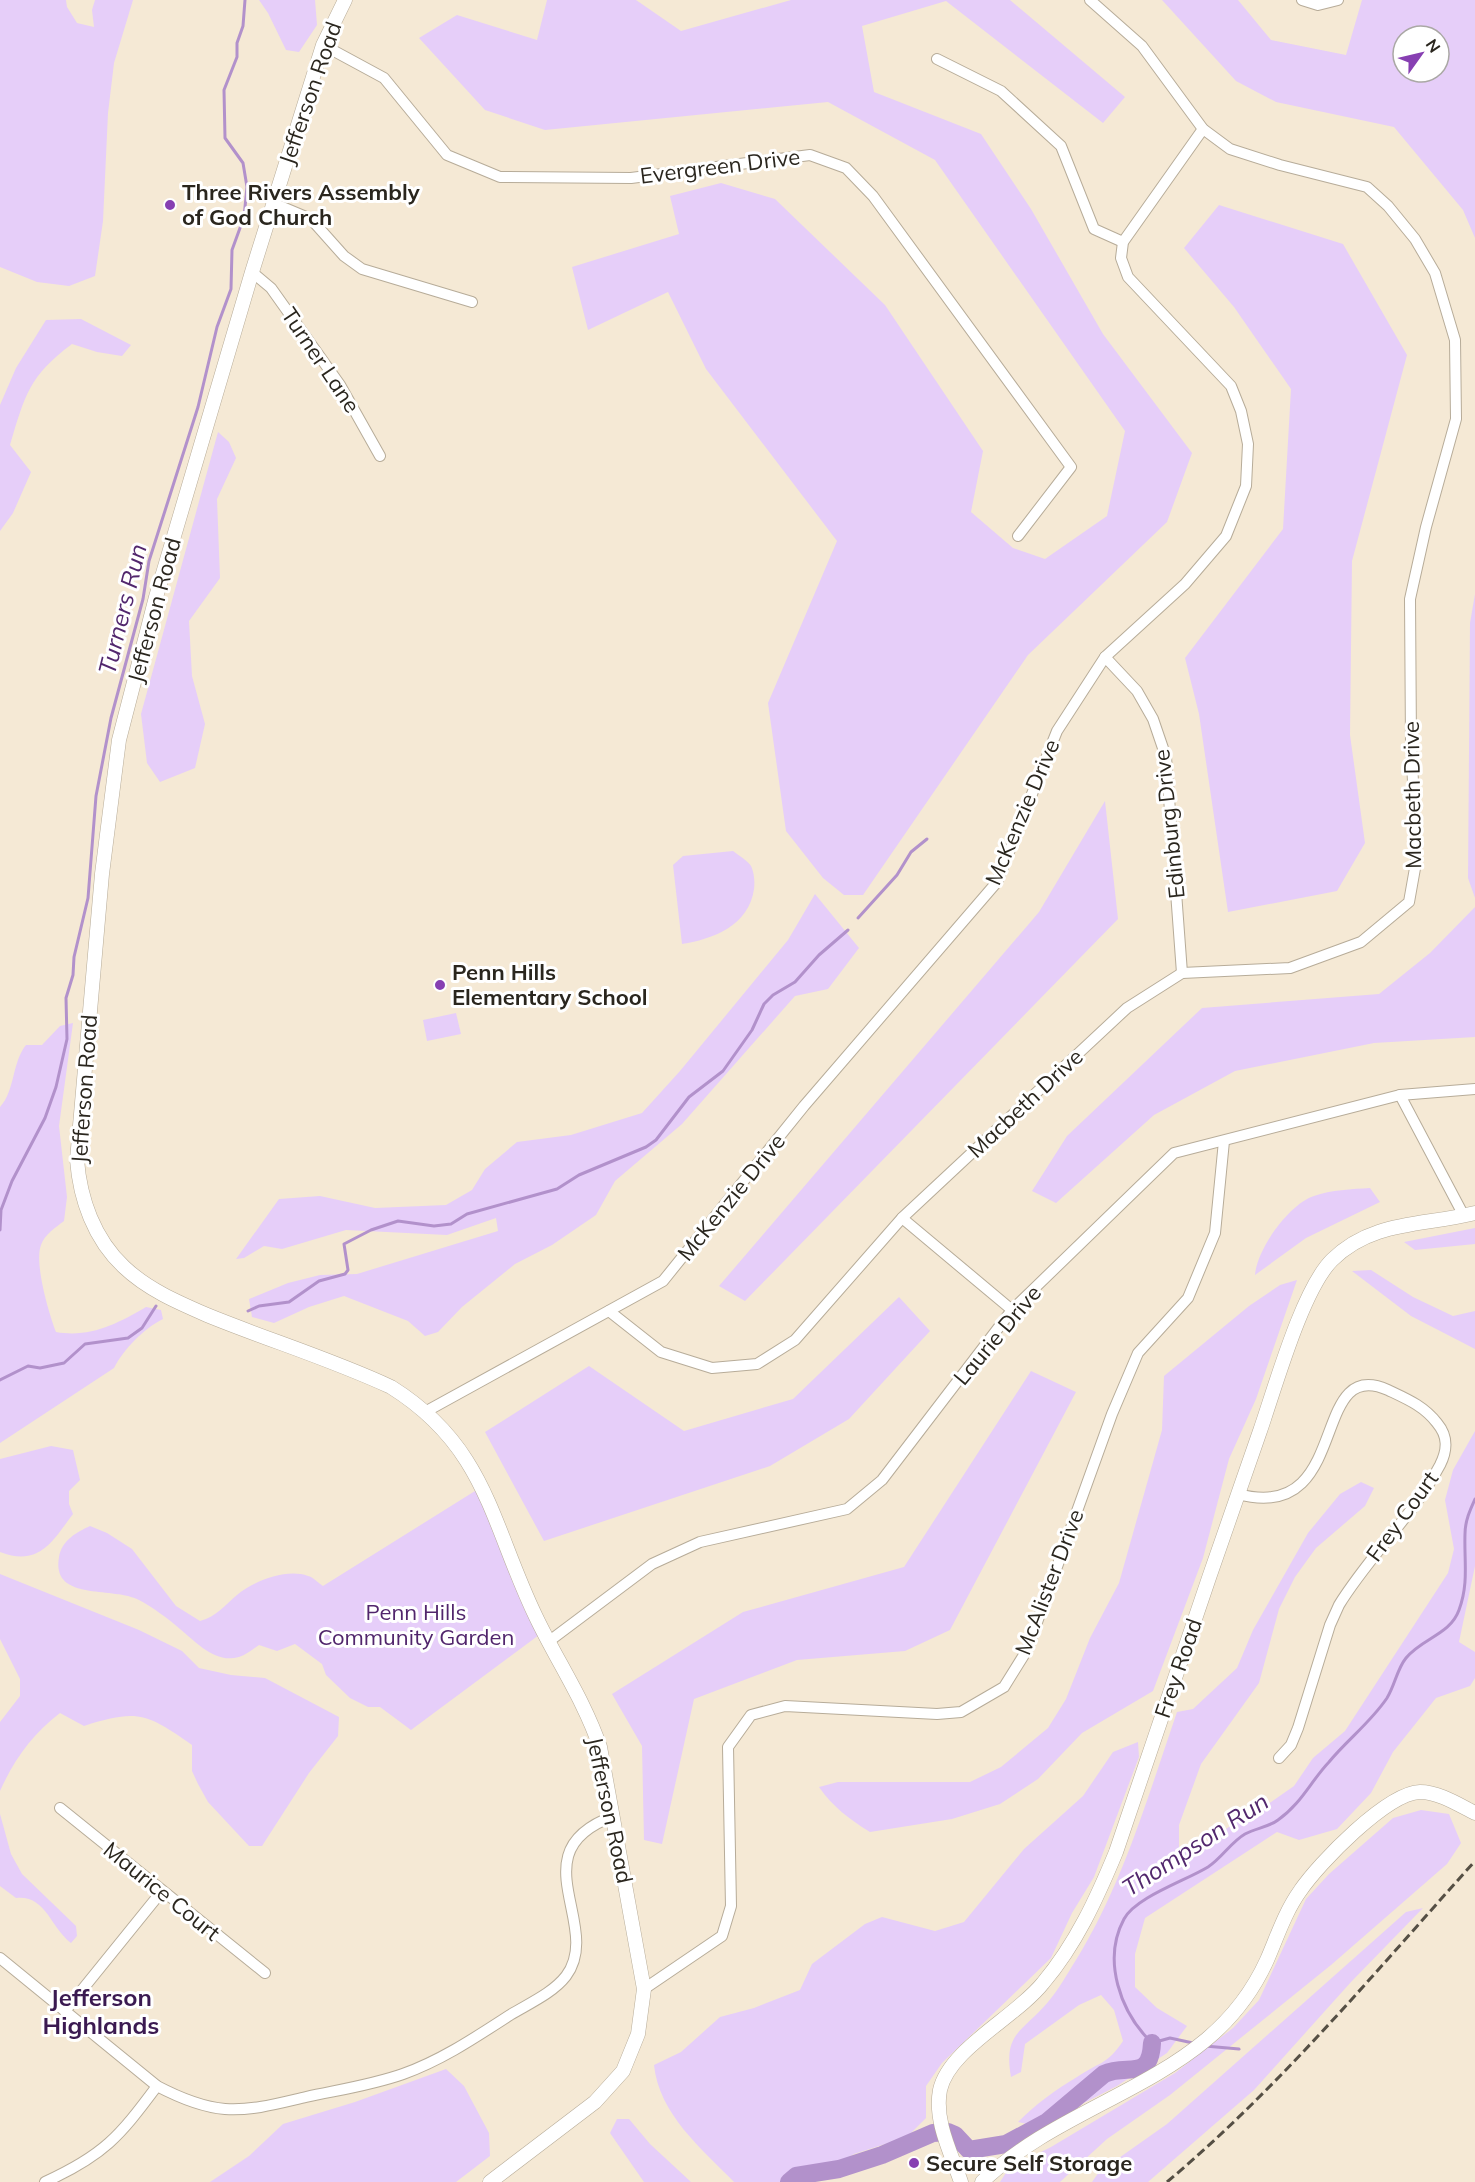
<svg xmlns="http://www.w3.org/2000/svg" width="1475" height="2182" viewBox="0 0 1475 2182" font-family="Mulish,sans-serif">
<rect width="100%" height="100%" fill="#f5e9d5"/>
<g fill="#e6cef9" fill-rule="evenodd">
<polygon points="0,0 66,0 67,7 77,23 94,27 92,10 95,0 133,0 114,63 108,113 103,221 95,276 69,286 37,282 0,267"/>
<polygon points="259,0 315,0 317,25 299,52 286,50 268,13"/>
<polygon points="547,0 636,0 681,31 791,0 1010,0 1125,97 1103,123 946,1 862,26 874,92 981,134 1031,209 1103,334 1192,453 1167,522 1028,655 863,895 844,895 823,878 786,831 768,703 837,541 706,369 668,292 588,330 572,267 679,234 670,196 721,183 775,199 885,305 983,451 971,512 1013,548 1045,559 1107,516 1125,431 935,160 828,102 545,130 485,110 419,38 457,15 537,40"/>
<path d="M1162 0H1238L1271 40 1346 55 1362 0H1475V238L1463 210 1394 127 1276 102 1236 81ZM1403 36H1439V72H1403Z"/>
<polygon points="1219,205 1343,244 1407,355 1352,561 1350,735 1365,843 1337,891 1228,912 1199,714 1185,658 1283,529 1291,389 1234,307 1184,248"/>
<path d="M81 319 131 345 122 356 97 352 72 344C29 376 25 395 10 445L31 472 13 513 0 531V405L16 368 46 320Z"/>
<polygon points="218,432 229,442 236,458 217,499 220,578 189,621 192,676 205,724 195,768 160,782 147,763 141,714"/>
<polygon points="1475,594 1475,898 1468,878 1470,623"/>
<polygon points="1105,801 1118,919 745,1301 719,1286 1039,912"/>
<path d="M733 851C738 855 747 860 751 866 754 872 755 882 754 889 749 925 714 939 682 944L673 865 683 856Z"/>
<polygon points="815,894 859,948 828,989 795,996 682,1124 615,1181 596,1215 552,1245 515,1264 462,1307 438,1332 425,1336 408,1321 344,1296 309,1307 274,1323 252,1317 249,1299 288,1283 320,1275 357,1274 498,1231 496,1218 447,1235 346,1230 282,1249 264,1246 244,1258 236,1259 279,1199 320,1196 375,1208 446,1205 472,1190 485,1169 517,1142 571,1135 642,1113 680,1071 788,940"/>
<polygon points="1475,907 1475,1037 1374,1043 1235,1071 1154,1115 1056,1203 1032,1191 1067,1136 1202,1008 1379,994 1430,953"/>
<polygon points="456,1013 461,1034 427,1041 423,1020"/>
<path d="M73 1023 59 1126 67 1197 64 1221C55 1228 45 1234 41 1245 34 1263 49 1314 56 1332 90 1338 117 1324 146 1307L161 1310 163 1319C143 1329 124 1349 114 1368L0 1443V1107C15 1091 12 1062 26 1045H42L60 1026Z"/>
<path d="M1370 1188 1380 1202 1306 1238 1255 1275C1257 1249 1289 1204 1314 1196 1331 1190 1352 1189 1370 1188Z"/>
<polygon points="1475,1228 1475,1244 1415,1250 1404,1242"/>
<polygon points="1371,1270 1413,1297 1453,1316 1475,1311 1475,1349 1411,1316 1352,1271"/>
<path d="M1297 1280 1256 1399 1229 1459 1203 1558 1153 1691 1082 1733 1038 1779 1000 1804 952 1819 870 1832C849 1819 833 1807 819 1787L838 1782H970L1001 1767 1048 1728 1066 1699 1090 1638 1119 1583 1162 1430 1164 1376 1249 1306 1280 1285Z"/>
<polygon points="899,1297 930,1331 849,1419 770,1466 544,1541 485,1432 589,1366 684,1431 793,1399"/>
<polygon points="1031,1371 1076,1392 950,1630 905,1651 797,1660 694,1699 662,1844 644,1840 642,1746 612,1694 743,1612 904,1567"/>
<path d="M1475 1431V1566L1459 1642 1475 1652V1678L1470 1686 1436 1698 1393 1752 1371 1793 1337 1829 1299 1840 1277 1832 1145 1918 1135 1954V1987L1157 2008 1187 2026 1167 2053 1117 2086 1088 2101 1027 2124 1018 2122C1036 2104 1055 2090 1077 2077 1099 2062 1107 2065 1123 2041L1114 2010 1101 1995 1079 2005 1025 2044 1021 2072 1011 2077C1003 2032 1023 2032 1048 2002 1059 1989 1067 1974 1076 1960 1123 1884 1148 1796 1177 1712L1193 1709 1237 1668 1253 1630 1308 1533 1340 1494 1361 1482 1374 1488 1365 1506 1316 1548 1295 1577 1279 1609 1259 1683 1201 1764 1179 1825V1848L1203 1844 1241 1819 1261 1809 1294 1786 1313 1758 1345 1731 1448 1573 1454 1549 1445 1500 1453 1470Z"/>
<path d="M51 1446 73 1450 80 1480 69 1491V1504L73 1514C52 1542 39 1567 0 1552V1459Z"/>
<path d="M483 1486 539 1635 411 1730 380 1707H368L350 1698 326 1675 322 1664 295 1644 277 1651 259 1645C253 1649 246 1655 239 1657 215 1664 196 1642 180 1629 169 1619 152 1607 139 1600 112 1586 51 1602 59 1557 62 1540 77 1532 90 1526L107 1533 132 1549 176 1606 200 1621C217 1616 224 1606 237 1595 253 1581 287 1568 308 1576 313 1577 318 1583 323 1586Z"/>
<path d="M0 1574 139 1630 182 1651 199 1668 231 1675 265 1678 339 1717 338 1736 309 1773 262 1846H249L208 1802 198 1784 192 1771V1745C146 1713 138 1709 84 1726L60 1713C32 1735 15 1758 0 1791V1722L20 1696V1679L0 1639Z"/>
<path d="M1138 1742 1139 1757 1094 1877 1072 1913 1051 1958 942 2063 926 2086V2118L907 2137 854 2154 809 2182H734C701 2148 659 2114 654 2065L681 2052 720 2017 754 2008 800 1990 812 1964 865 1924 882 1917 935 1931 964 1922 1024 1849 1083 1796 1113 1752Z"/>
<polygon points="1421,1810 1449,1814 1461,1843 1447,1864 1331,1965 1170,2095 1107,2139 1060,2182 1000,2182 1009,2168 1051,2147 1175,2073 1233,2028 1259,2000 1306,1899 1329,1874 1393,1818"/>
<path d="M0 1814 11 1854 22 1874 76 1926 77 1936 71 1943C50 1927 46 1895 16 1898L0 1886Z"/>
<polygon points="1423,1908 1351,1982 1254,2090 1148,2182 1092,2182 1099,2172 1167,2124 1406,1912"/>
<polygon points="446,2069 464,2086 489,2133 490,2156 456,2182 210,2182 249,2156 283,2124 355,2102"/>
<polygon points="617,2119 629,2119 650,2144 691,2182 644,2182 610,2133"/>
</g>
<g fill="none" stroke-linecap="round" stroke-linejoin="round">
<g stroke="#b291cb" stroke-width="3">
<polyline points="858,918 897,875 911,852 927,839"/>
<polyline points="0,1230 1,1210 12,1181 45,1118 56,1087 67,1039 66,998 73,975 74,957 88,898 96,796 111,718 143,599 149,561 198,407 217,327 231,289 232,250 244,217 247,187 243,163 225,138 224,90 237,57 237,43 243,26 245,0"/>
<polyline points="248,1311 259,1306 289,1302 319,1281 345,1274 348,1270 344,1244 371,1230 398,1221 434,1226 451,1224 467,1214 557,1189 579,1175 646,1147 656,1140 689,1097 723,1071 752,1030 764,1004 773,995 795,982 819,955 848,930"/>
<polyline points="0,1380 28,1366 40,1368 64,1363 85,1344 128,1338 142,1328 156,1306"/>
<path d="M1193 2043 1170 2038 1152 2043C1120 2012 1102 1960 1124 1919 1136 1897 1185 1881 1208 1867 1222 1858 1231 1842 1245 1834 1256 1828 1269 1827 1278 1820 1301 1804 1311 1781 1329 1762 1347 1740 1371 1722 1387 1698 1395 1685 1397 1669 1406 1658 1422 1638 1450 1635 1459 1610 1469 1583 1464 1561 1465 1534 1465 1521 1470 1510 1475 1499"/>
<polyline points="1205,2046 1239,2049"/>
</g>
<path stroke="#b291cb" stroke-width="18" d="M789 2182 796 2176 839 2169 882 2155 933 2133 948 2132 955 2135 969 2150 1006 2144 1047 2122 1104 2074C1128 2063 1150 2082 1152 2043"/>
<g stroke="#b7ac99" stroke-width="12">
<g id="minor">
<polyline points="1302,0 1318,5 1338,0"/>
<polyline points="323,45 384,78 447,155 500,177 631,178 810,155 846,168 873,196 1071,467 1018,536"/>
<polyline points="937,59 1001,91 1061,146 1094,229 1123,242"/>
<polyline points="273,203 311,219 344,256 362,269 472,302"/>
<polyline points="252,272 271,288 340,385 380,456"/>
<polyline points="1105,657 1137,691 1153,719 1166,757 1182,973"/>
<polyline points="1400,1095 1464,1216"/>
<polyline points="902,1218 1012,1310"/>
<polyline points="609,1311 661,1352 712,1368 757,1364 795,1340 902,1218 1127,1008 1182,973 1290,968 1361,942 1409,902 1417,857 1411,744 1410,599 1426,527 1456,419 1455,340 1435,273 1415,239 1388,206 1367,187 1280,165 1230,149 1203,129 1142,46 1090,0"/>
<polyline points="425,1412 663,1281 804,1106 997,882 1057,731 1105,657 1185,584 1226,536 1246,486 1248,444 1241,411 1231,386 1128,277 1121,258 1123,242 1203,129"/>
<path d="M1238 1494C1353 1525 1308 1354 1388 1390 1407 1399 1424 1406 1437 1423 1448 1436 1448 1449 1440 1465 1413 1516 1369 1556 1339 1605L1330 1625 1298 1728 1291 1745 1279 1758"/>
<polyline points="548,1642 652,1564 700,1542 847,1509 882,1480 1012,1310 1174,1153 1400,1095 1475,1089"/>
<polyline points="60,1808 265,1973"/>
<path d="M0 1958 157 2086C178 2097 201 2107 225 2109 252 2111 280 2103 306 2097 338 2090 372 2085 403 2074 442 2060 476 2037 510 2015 528 2004 553 1993 566 1976 604 1925 517 1851 614 1816"/>
<polyline points="644,1989 722,1936 731,1906 728,1747 751,1715 785,1706 937,1714 961,1712 1004,1687 1027,1650 1112,1414 1138,1353 1188,1298 1215,1233 1224,1141"/>
<polyline points="65,2011 162,1891"/>
<path d="M45 2182C104 2155 119 2137 157 2086"/>
</g>
</g>
<g stroke="#b7ac99" stroke-width="15">
<g id="tertiary">
<path d="M345 0 323 45 252 272 156 597 119 740 102 874 77 1160C80 1199 94 1239 124 1267 147 1289 177 1302 207 1315 268 1340 331 1359 391 1387 487 1447 491 1524 536 1617 557 1661 584 1700 600 1747L644 1989 638 2034 623 2071 595 2102 490 2182"/>
<path d="M961 2182C951 2153 934 2121 940 2090 949 2049 1016 2017 1043 1983 1076 1944 1097 1898 1116 1852 1163 1711 1211 1571 1260 1431 1275 1388 1302 1290 1332 1260 1372 1220 1424 1226 1475 1213"/>
<path d="M982 2182C1045 2120 1140 2095 1207 2039 1233 2017 1253 1991 1267 1960 1277 1937 1285 1912 1300 1891 1319 1863 1387 1793 1420 1792 1439 1792 1459 1805 1475 1813"/>
</g>
</g>
<use href="#minor" stroke="#fff" stroke-width="10"/>
<use href="#tertiary" stroke="#fff" stroke-width="14"/>
<path stroke="#554f44" stroke-width="3" stroke-dasharray="9 4.5" stroke-linecap="butt" d="M1167 2182C1280 2087 1376 1971 1475 1861"/>
</g>
<g fill="#873fb2" stroke="#fff" stroke-width="2">
<circle cx="170" cy="205" r="6"/>
<circle cx="440" cy="985" r="6"/>
<circle cx="914" cy="2163" r="6"/>
</g>
<g text-anchor="middle" dominant-baseline="central" stroke-width="6" stroke-linejoin="round" paint-order="stroke">
<g font-size="22" fill="#2a261e" stroke="#fff">
<text transform="translate(310 93) rotate(-71)">Jefferson Road</text>
<text transform="translate(720 166) rotate(-7)">Evergreen Drive</text>
<text transform="translate(321 360) rotate(56)">Turner Lane</text>
<text transform="translate(154 610) rotate(-75)">Jefferson Road</text>
<text transform="translate(1412 795) rotate(-91)">Macbeth Drive</text>
<text transform="translate(1022 812) rotate(-67)">McKenzie Drive</text>
<text transform="translate(1169 824) rotate(-96)">Edinburg Drive</text>
<text transform="translate(84 1089) rotate(-86)">Jefferson Road</text>
<text transform="translate(1025 1103) rotate(-43)">Macbeth Drive</text>
<text transform="translate(731 1197) rotate(-51)">McKenzie Drive</text>
<text transform="translate(997 1335) rotate(-50)">Laurie Drive</text>
<text transform="translate(1402 1516) rotate(-54)">Frey Court</text>
<text transform="translate(1049 1582) rotate(-69)">McAlister Drive</text>
<text transform="translate(1178 1668) rotate(-71)">Frey Road</text>
<text transform="translate(610 1810) rotate(78)">Jefferson Road</text>
<text transform="translate(162 1891) rotate(39)">Maurice Court</text>
</g>
<g font-size="22" font-weight="bold" fill="#2a261e" stroke="#fff" text-anchor="start">
<text x="182" y="192">Three Rivers Assembly<tspan x="182" dy="25">of God Church</tspan></text>
<text x="452" y="972">Penn Hills<tspan x="452" dy="25">Elementary School</tspan></text>
<text x="926" y="2163">Secure Self Storage</text>
</g>
<g font-size="22" fill="#51256c" stroke="#fff">
<text x="416" y="1612">Penn Hills<tspan x="416" dy="25">Community Garden</tspan></text>
</g>
<g font-size="24" font-style="italic" fill="#52276d" stroke="#fff">
<text transform="translate(122 609) rotate(-76)">Turners Run</text>
<text transform="translate(1195 1844) rotate(-33)">Thompson Run</text>
</g>
<g font-size="24" font-weight="bold" fill="#3b1a51" stroke="#fff">
<text x="101" y="1997">Jefferson<tspan x="101" dy="28">Highlands</tspan></text>
</g>
</g>
<g transform="translate(1421 54) rotate(56)"><circle r="28" fill="#ffffff" stroke="#aaa8a5" stroke-width="1.5"/>
<path d="M0-4.5L10 22L0 15L-10 22Z" fill="#873fb2"/>
<text y="-9" font-size="16" font-weight="bold" text-anchor="middle" fill="#2a261e">N</text>
</g>
</svg>
